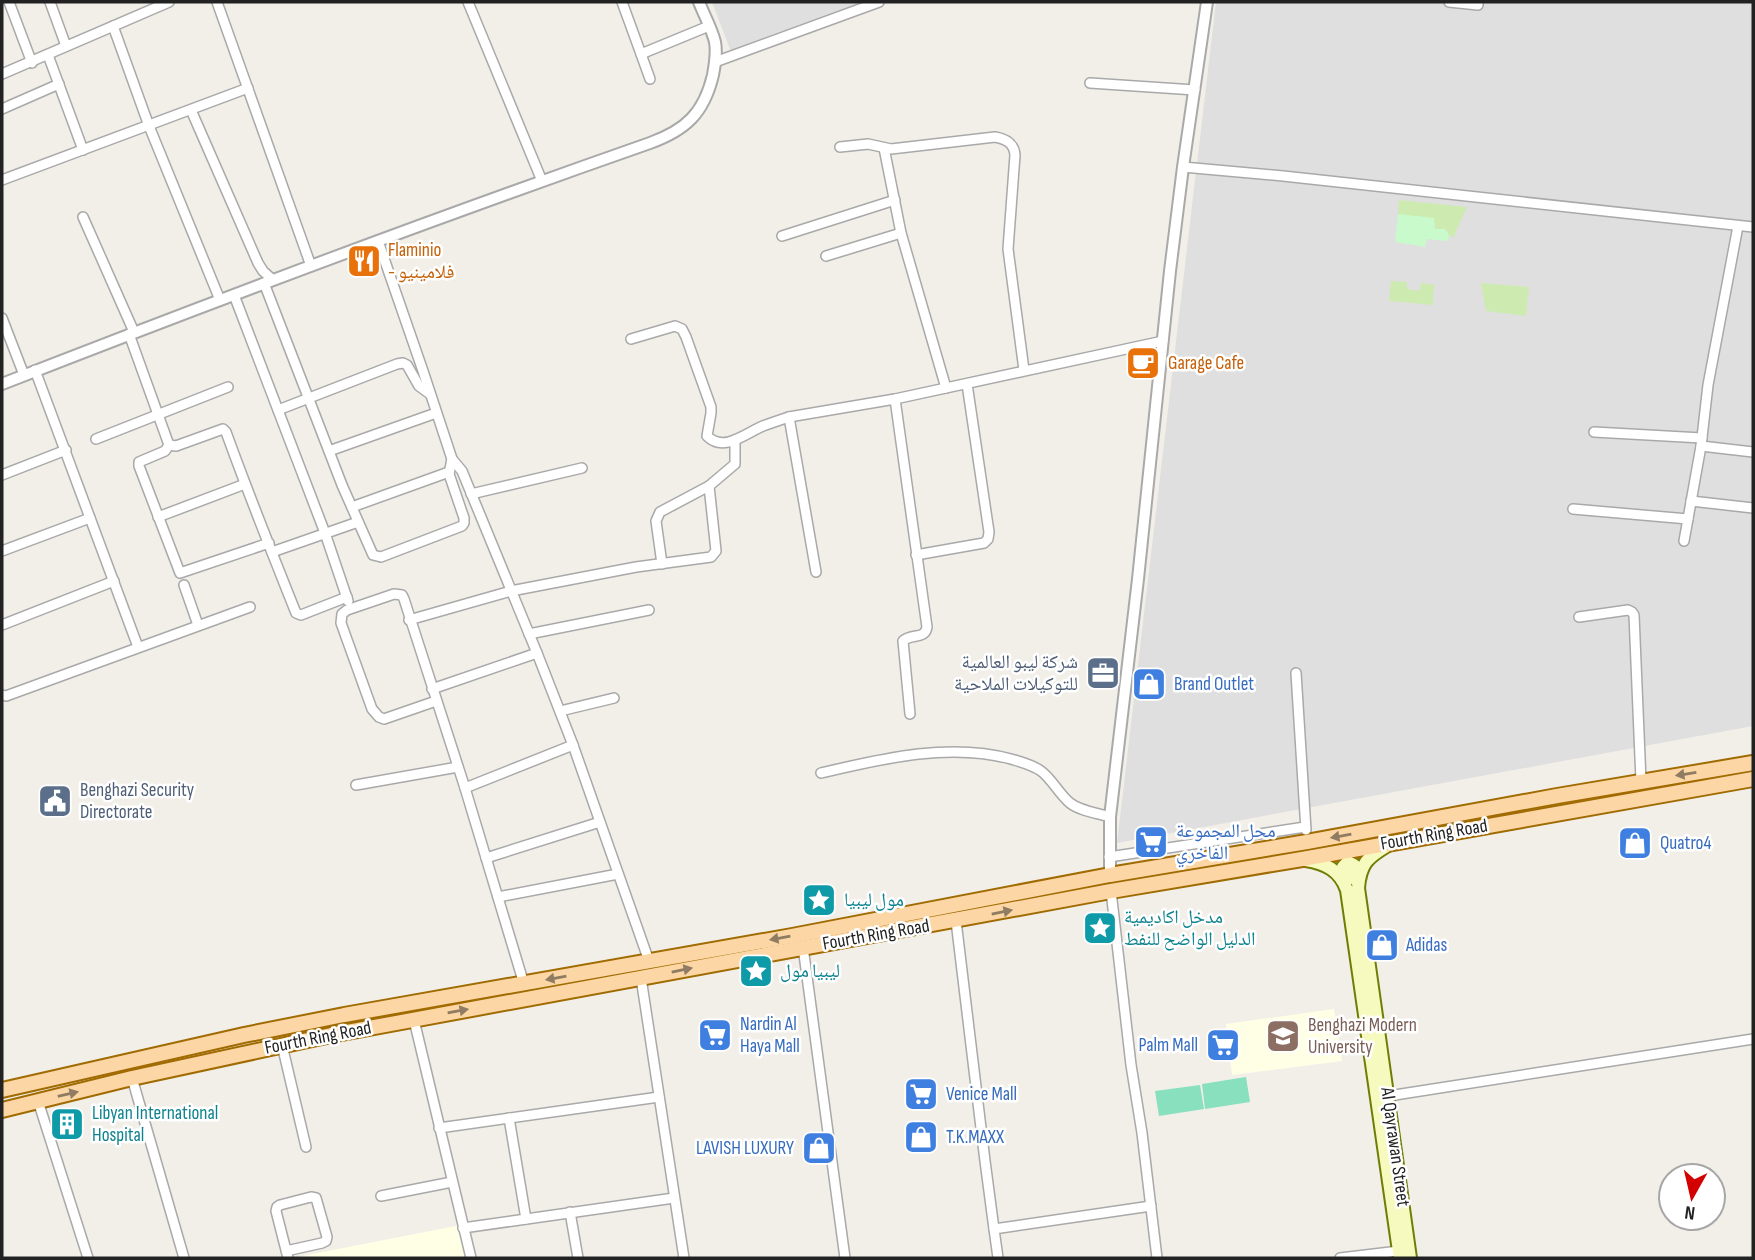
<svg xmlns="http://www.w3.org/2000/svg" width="1755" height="1260" viewBox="0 0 1755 1260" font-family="'Sofia Sans Condensed','Noto Naskh Arabic',sans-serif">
<rect width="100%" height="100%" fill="#f2efe9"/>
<g fill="#e0dfdf">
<polygon points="712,2 873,2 731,52"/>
<polygon points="1216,2 1753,2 1753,726 1117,843"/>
</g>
<g fill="#ffffe5">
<polygon points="1334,1009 1342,1061 1232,1075 1226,1024"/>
<polygon points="461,1225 469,1258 297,1257"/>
</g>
<g fill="#cdebb0">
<polygon points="1399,200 1467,207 1453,238 1449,235 1445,229 1435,229 1398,214"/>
<polygon points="1391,281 1407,282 1407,289 1420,291 1421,283 1435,285 1433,294 1433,305 1389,301"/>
<polygon points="1481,283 1529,287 1526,316 1486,311"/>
</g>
<polygon fill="#c8facc" points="1398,214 1434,218 1435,229 1445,229 1449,235 1448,241 1427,239 1425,247 1395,242"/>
<g fill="#88e0be">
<polygon points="1246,1077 1250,1102 1205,1109 1202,1084"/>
<polygon points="1200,1085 1204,1109 1159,1116 1155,1091"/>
</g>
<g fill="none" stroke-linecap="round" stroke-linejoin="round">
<g stroke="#a9a9a9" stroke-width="12">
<g id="minor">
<polyline points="9,2 32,63"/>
<polyline points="50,2 66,46"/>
<polyline points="217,2 311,266"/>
<polyline points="468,2 542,181"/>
<polyline points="622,2 641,54 709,26"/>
<polyline points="1449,2 1478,5 1478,2"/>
<polyline points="113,26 149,126 220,300"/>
<polyline points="641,54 650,79"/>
<polyline points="48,55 83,150"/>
<polyline points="715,62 879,2"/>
<polyline points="2,74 169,2"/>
<polyline points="1090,83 1195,90"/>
<polyline points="2,109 59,84"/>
<polyline points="191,110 258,263 263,271 273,280"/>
<path d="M840 147 868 144 891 149 995 137C1006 139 1014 143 1015 155L1008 249 1024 370"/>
<polyline points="884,148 901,233 946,388"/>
<polyline points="1183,167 1283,176 1753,227"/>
<polyline points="2,180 248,88"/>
<polyline points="83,217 134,332"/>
<polyline points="782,236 895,200"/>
<polyline points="378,241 423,371 452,459 462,471 537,653 573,745 649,961"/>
<polyline points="826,256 901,233"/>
<polyline points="264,283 342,485 373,555 381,557 462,526 464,523 464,518 449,474 452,459"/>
<polyline points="234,295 325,533 348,601"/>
<polyline points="2,318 24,375"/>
<polyline points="129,334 169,445"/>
<path d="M631 339 675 326 682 329 686 337 711 407V413L707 436C724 453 746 433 763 426 771 423 780 420 789 417L895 399 1163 341"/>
<polyline points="35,370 138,647"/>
<path d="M895 399 927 627C925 640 911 633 903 641L910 714"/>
<polyline points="278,410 397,364 403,363 407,365 419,386 430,394"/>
<polyline points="789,417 816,572"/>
<polyline points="1594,432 1702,438"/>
<polyline points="96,439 228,387"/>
<polyline points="1701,446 1753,452"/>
<polyline points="329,451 436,413"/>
<polyline points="2,475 66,450"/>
<polyline points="471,494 582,468"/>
<polyline points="1691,501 1753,508"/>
<polyline points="352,507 449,472"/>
<polyline points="1573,509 1688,519"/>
<polyline points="158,517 245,484"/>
<polyline points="1684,541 1701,446 1708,385 1738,226"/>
<path d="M269 543 180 573 139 466V462L165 451 169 445 176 446 223 429 226 432C248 493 272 553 296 613L301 615 347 597"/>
<polyline points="2,551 90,518"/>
<polyline points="272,552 358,522"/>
<polyline points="916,555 984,543 988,539 989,532 967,384"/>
<polyline points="662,564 656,521 660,512 709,486"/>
<polyline points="184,585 198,625"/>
<polyline points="1579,617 1628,610 1632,612 1634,615 1641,781"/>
<polyline points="409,620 511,591 636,567 711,557 716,551 709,486 735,464 735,440"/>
<polyline points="2,625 114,581"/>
<polyline points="529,634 649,610"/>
<polyline points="1296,673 1306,830"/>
<polyline points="432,689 537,653"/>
<polyline points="2,695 6,696 250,607"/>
<polyline points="436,701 384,719 379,717 372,709 341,623 342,614 347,610 394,594 402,595 404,599 465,788 524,984"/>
<polyline points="560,711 614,698"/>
<path d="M821 773C881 759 949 742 1011 759 1021 762 1033 765 1041 771 1052 779 1059 794 1070 803 1080 811 1097 813 1110 817"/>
<polyline points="356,785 458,767"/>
<polyline points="465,788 573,745"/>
<polyline points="1109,857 1305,827"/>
<polyline points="486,858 600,822"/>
<polyline points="1111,891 1131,1065 1142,1133 1157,1258"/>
<polyline points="498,897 618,874"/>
<polyline points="956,921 985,1161 994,1229"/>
<polyline points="803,947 845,1258"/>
<polyline points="641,978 684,1258"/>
<polyline points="414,1020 471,1258"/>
<polyline points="282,1045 306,1147"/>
<polyline points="132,1078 184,1258"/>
<polyline points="1382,1097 1753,1039"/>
<polyline points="38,1101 88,1258"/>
<polyline points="509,1118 526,1219"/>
<polyline points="439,1128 659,1097"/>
<polyline points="381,1196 452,1182"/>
<polyline points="570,1212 578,1258"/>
<polyline points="463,1228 674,1198"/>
<polyline points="286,1251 322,1243 326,1241 327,1237 316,1198 311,1197 280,1205 277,1207 276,1211 288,1258"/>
<polyline points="998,1258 994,1229 1151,1206"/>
<polyline points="1340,1258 1399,1251"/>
</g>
</g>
<g stroke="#a9a9a9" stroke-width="14">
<g id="tertiary">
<path d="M2 384C217 300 433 219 650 143 686 130 704 113 713 75 715 64 717 53 715 42 712 29 704 15 699 2"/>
<polyline points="1110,875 1110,817 1138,579 1170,271 1183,167 1207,2"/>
</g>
</g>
<g stroke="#707d05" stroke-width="16">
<g id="secondary">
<path d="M1388 845C1368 857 1360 863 1358 888L1410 1258"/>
<path d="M1306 860C1325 863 1340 870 1347 890L1400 1258"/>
<polyline points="1346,881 1343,867 1348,862 1354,865 1356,880"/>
</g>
</g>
<g stroke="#a06b00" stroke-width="18">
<g id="primary">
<polyline points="2,1090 244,1035 344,1015 792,936 1110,875 1307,842 1557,796 1753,763"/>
<polyline points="2,1110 132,1078 331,1035 1111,891 1302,859 1753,779"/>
</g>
</g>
<use href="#minor" stroke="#fff" stroke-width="9"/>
<use href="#tertiary" stroke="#fff" stroke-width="10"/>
<use href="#secondary" stroke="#f7fabf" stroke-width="12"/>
<use href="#primary" stroke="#fcd6a4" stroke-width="14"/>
</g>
<defs><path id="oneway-solid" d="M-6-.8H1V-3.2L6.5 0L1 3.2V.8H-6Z" transform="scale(1.75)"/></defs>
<g fill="#8f7c63">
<use href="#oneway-solid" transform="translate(1686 774) rotate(171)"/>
<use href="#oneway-solid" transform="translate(1341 836) rotate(170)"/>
<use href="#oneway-solid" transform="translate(1002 912) rotate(-11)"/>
<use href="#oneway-solid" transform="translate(780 938) rotate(170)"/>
<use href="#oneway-solid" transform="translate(682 970) rotate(-11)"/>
<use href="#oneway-solid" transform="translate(556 978) rotate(170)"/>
<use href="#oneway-solid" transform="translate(458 1011) rotate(-10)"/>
<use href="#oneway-solid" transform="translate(68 1094) rotate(-13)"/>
</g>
<defs>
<g id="restaurant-square" transform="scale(1.75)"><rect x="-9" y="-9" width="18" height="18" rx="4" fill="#e8710a" stroke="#fff"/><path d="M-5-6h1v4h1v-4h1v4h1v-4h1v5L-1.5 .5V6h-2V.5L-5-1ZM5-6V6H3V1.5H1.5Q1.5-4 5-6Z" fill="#fff"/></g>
<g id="cafe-square" transform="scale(1.75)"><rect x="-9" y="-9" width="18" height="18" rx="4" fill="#e8710a" stroke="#fff"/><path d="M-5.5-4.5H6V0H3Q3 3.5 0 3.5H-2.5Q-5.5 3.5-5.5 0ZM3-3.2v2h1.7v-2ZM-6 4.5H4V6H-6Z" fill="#fff"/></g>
<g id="office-square" transform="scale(1.75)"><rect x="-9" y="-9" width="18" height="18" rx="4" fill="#5c6f8a" stroke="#fff"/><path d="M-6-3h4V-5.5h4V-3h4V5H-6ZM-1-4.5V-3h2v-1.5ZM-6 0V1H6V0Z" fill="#fff"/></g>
<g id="shop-square" transform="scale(1.75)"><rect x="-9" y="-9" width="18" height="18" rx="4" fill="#3f7fe0" stroke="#fff"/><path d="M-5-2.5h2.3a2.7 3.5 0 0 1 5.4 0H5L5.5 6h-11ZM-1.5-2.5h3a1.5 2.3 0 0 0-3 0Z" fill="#fff"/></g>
<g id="civic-square" transform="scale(1.75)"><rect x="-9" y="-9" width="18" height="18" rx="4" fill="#5c6f8a" stroke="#fff"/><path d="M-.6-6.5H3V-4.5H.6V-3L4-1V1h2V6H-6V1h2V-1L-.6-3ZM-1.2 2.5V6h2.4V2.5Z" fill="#fff"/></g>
<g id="supermarket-square" transform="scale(1.75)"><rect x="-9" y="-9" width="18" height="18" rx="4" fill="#3f7fe0" stroke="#fff"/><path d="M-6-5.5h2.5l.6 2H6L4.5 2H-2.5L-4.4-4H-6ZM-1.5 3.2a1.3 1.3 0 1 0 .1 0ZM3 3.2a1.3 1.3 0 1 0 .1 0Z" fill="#fff"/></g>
<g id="sight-square" transform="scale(1.75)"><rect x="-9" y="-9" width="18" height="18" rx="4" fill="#0f9aa8" stroke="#fff"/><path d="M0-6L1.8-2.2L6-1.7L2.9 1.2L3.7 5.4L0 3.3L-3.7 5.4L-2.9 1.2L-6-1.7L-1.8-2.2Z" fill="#fff"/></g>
<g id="university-square" transform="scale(1.75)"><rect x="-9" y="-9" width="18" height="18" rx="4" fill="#8d6e63" stroke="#fff"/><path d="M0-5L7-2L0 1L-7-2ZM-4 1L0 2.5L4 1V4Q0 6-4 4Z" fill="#fff"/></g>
<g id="building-square" transform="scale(1.75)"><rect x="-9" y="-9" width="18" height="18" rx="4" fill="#0f9aa8" stroke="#fff"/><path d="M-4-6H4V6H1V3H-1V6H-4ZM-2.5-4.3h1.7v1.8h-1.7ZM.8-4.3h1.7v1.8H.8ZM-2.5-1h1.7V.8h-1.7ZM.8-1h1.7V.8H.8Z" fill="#fff"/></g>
</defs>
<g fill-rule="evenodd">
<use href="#restaurant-square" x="364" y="261"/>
<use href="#cafe-square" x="1143" y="363"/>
<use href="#office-square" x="1103" y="673"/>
<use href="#shop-square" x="1149" y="684"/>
<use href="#civic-square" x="55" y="801"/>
<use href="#supermarket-square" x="1151" y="842"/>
<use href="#shop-square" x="1635" y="843"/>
<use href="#sight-square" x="819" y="900"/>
<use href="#sight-square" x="1100" y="928"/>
<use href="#shop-square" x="1382" y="945"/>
<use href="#sight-square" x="756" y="971"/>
<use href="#supermarket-square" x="715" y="1035"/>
<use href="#university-square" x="1283" y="1036"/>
<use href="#supermarket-square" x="1223" y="1045"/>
<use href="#supermarket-square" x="921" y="1094"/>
<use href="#building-square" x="67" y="1124"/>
<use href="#shop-square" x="921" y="1137"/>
<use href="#shop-square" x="819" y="1148"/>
</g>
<g text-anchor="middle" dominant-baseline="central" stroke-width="5" stroke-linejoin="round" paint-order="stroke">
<g font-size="19" fill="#c56008" stroke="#fff" text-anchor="start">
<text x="388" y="250">Flaminio<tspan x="388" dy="22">- فلامينيو</tspan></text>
<text x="1168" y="363">Garage Cafe</text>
</g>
<g font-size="19" fill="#4e5e75" stroke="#fff" text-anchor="end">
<text x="1078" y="662">شركة ليبو العالمية<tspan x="1078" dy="22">للتوكيلات الملاحية</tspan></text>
<text x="80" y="790" text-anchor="start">Benghazi Security<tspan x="80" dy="22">Directorate</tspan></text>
</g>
<g font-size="19" fill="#366cbe" stroke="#fff" text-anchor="start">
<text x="1174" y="684">Brand Outlet</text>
<text x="1176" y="831">محل المجموعة<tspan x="1176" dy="22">الفاخري</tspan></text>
<text x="1660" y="843">Quatro4</text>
<text x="1406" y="945">Adidas</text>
<text x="740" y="1024">Nardin Al<tspan x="740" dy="22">Haya Mall</tspan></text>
<text x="1198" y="1045" text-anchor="end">Palm Mall</text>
<text x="946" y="1094">Venice Mall</text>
<text x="946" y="1137">T.K.MAXX</text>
<text x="794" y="1148" text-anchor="end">LAVISH LUXURY</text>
</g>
<g font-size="19" fill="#222" stroke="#fff">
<text transform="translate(1434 835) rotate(-10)">Fourth Ring Road</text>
<text transform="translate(876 935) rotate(-10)">Fourth Ring Road</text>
<text transform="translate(318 1038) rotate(-11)">Fourth Ring Road</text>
<text transform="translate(1395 1147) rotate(82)">Al Qayrawan Street</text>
</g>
<g font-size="19" fill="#0d838f" stroke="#fff" text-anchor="start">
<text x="844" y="900">مول ليبيا</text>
<text x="1124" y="917">مدخل اكاديمية<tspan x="1124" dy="22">الدليل الواضح للنفط</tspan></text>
<text x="780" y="971">ليبيا مول</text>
<text x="92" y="1113">Libyan International<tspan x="92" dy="22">Hospital</tspan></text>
</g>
<g font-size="19" fill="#785e54" stroke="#fff" text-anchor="start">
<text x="1308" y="1025">Benghazi Modern<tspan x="1308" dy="22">University</tspan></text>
</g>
</g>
<rect width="1755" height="1260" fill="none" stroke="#222222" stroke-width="7"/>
<g transform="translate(1692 1197) rotate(188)"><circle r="33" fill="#ffffff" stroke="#a7a7a7" stroke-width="2"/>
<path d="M0-5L12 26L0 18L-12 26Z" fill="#d40000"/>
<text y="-10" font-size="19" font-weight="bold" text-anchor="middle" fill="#222222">N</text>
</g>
</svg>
